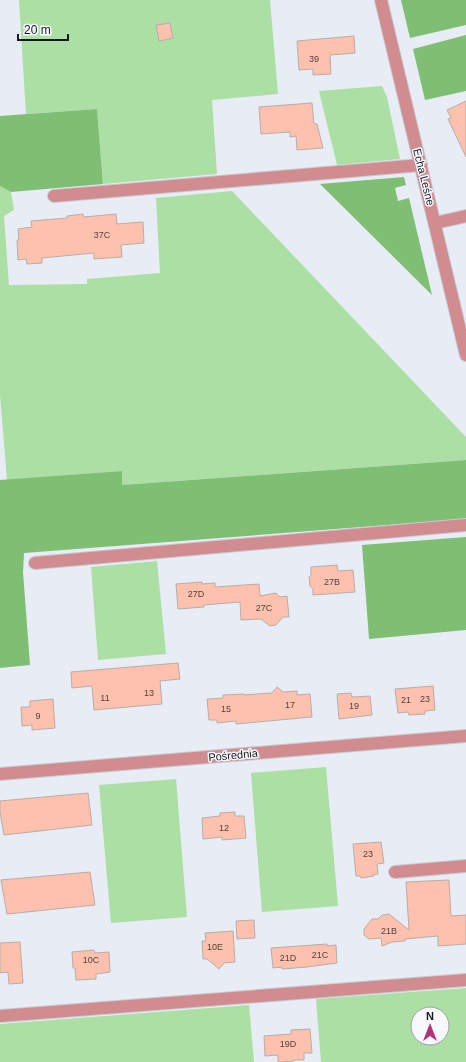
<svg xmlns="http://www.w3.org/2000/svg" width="466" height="1062" viewBox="0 0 466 1062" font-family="Helvetica,sans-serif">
<rect width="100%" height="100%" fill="#e8ecf5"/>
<g fill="#acdfa4" fill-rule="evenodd">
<polygon points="19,0 270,0 278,94 212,100 217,174 103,184 97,109 26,114"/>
<polygon points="382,86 387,97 400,159 337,165 319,91"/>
<polygon points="0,186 11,192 14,210 4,216 9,285 87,284 87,279 160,273 156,198 232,191 466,437 466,460 122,485 122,471 7,480 0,395"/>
<polygon points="157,561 166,654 98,660 91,567"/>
<polygon points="326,767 338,906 262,912 251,773"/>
<polygon points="176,779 187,917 111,923 99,785"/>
<path d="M466 988V1062H321L316 999ZM418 1014H442V1038H418Z"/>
<polygon points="249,1005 254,1062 0,1062 0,1024"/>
</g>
<g fill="#7ebf74">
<polygon points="401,0 466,0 466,25 410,38"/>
<polygon points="466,35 466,91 425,100 413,49"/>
<polygon points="97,109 103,184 11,192 0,186 0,116"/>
<polygon points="404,177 406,185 395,188 398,201 409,198 432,295 320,184"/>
<polygon points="466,460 466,519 24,553 23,572 30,665 0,668 0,480 122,471 122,485"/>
<polygon points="466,537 466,630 369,639 362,545"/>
</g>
<g fill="#fdc1ad" stroke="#b7ada9">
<polygon points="170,23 173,38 159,41 156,25"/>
<polygon points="354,36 355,53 330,55 331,74 313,75 313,69 299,70 297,41"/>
<polygon points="466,101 466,157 448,119 451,118 447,110"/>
<polygon points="312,103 314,124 317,124 323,148 297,150 296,136 290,137 290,132 261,134 259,107"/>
<polygon points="83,214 84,217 116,214 117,224 143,222 144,243 121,245 122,257 94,259 94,253 42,258 42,263 27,264 26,259 18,260 17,240 19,240 18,229 32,227 31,221 67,218 67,216"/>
<polygon points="337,565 338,571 353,570 355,592 313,595 313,589 310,586 309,577 311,575 311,567"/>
<polygon points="202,582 202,584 215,583 215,587 259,584 260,596 276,593 280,597 287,596 289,617 283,617 276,625 270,626 261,619 241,620 240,602 204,605 204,607 178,609 176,584"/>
<polygon points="178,663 180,679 160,681 162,704 94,710 92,686 72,688 71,672"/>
<polygon points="433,686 435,710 425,711 425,714 409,715 408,712 398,713 395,689"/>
<polygon points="277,687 283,692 297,691 297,695 310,694 312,717 236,724 236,721 217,723 217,720 209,720 207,699 223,698 223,695 244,694 244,695 272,693"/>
<polygon points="351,693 352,697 370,696 372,715 339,719 337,694"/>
<polygon points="53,699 55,728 32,730 32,725 22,726 21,707 30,707 30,701"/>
<polygon points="88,793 92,825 4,835 0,812 0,801"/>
<polygon points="235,812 235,816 244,816 246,838 222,840 222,837 203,839 202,818 220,816 220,813"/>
<polygon points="381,842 384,863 377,864 378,874 373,875 374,876 361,878 360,876 356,876 353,844"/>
<polygon points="90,872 95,905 7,914 1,880"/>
<polygon points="449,880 451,916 466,915 466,944 438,946 438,936 405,939 405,941 392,942 382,946 381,938 369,939 364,935 364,929 372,919 378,919 382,915 389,914 409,930 406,882"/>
<polygon points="254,920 255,938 237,939 236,921"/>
<polygon points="233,931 235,962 224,963 219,969 207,959 203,959 202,941 206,941 205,933"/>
<polygon points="20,942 23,983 9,984 8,972 0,973 0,943"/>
<polygon points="327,944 327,946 336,945 337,963 307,967 282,969 282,967 273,968 271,948"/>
<polygon points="94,950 95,953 109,952 110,972 96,974 96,979 76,980 75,968 73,968 72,952"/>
<polygon points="310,1029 312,1053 304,1053 304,1060 294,1060 294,1061 278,1062 278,1055 265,1056 264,1036 291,1034 291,1030"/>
</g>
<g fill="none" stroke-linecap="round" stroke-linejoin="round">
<g stroke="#c7cad2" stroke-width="14">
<g id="minor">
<polyline points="381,0 466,355"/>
<polyline points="54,196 421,165"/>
<polyline points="435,223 466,216"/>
<polyline points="35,563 466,525"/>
<polyline points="0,774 466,736"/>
<polyline points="395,872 466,866"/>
<polyline points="0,1016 466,980"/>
</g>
</g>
<use href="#minor" stroke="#d08c8e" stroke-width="12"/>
</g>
<g text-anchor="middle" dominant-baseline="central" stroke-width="3" stroke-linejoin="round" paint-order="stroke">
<g font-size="9" fill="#514340">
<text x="314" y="59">39</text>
<text x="102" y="235">37C</text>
<text x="332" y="582">27B</text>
<text x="196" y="594">27D</text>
<text x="264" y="608">27C</text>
<text x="149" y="693">13</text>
<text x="105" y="698">11</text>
<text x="425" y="699">23</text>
<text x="406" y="700">21</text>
<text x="290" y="705">17</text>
<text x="354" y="706">19</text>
<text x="226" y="709">15</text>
<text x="38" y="716">9</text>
<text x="224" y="828">12</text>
<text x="368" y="854">23</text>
<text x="389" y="931">21B</text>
<text x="215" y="947">10E</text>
<text x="320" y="955">21C</text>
<text x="288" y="958">21D</text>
<text x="91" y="960">10C</text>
<text x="288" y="1044">19D</text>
</g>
<g font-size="11" fill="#18191c" stroke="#f7f9ff">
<text transform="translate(424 177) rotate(76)">Echa Leśne</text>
<text transform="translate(233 755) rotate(-5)">Pośrednia</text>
</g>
</g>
<g transform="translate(430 1026)"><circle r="19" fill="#f7f9ff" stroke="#9e9fa4"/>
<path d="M0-3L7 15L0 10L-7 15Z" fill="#b4317b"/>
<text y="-6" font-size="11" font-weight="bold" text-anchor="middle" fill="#18191c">N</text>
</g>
<path d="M18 34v6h50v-6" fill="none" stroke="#18191c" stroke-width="2"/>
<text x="24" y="34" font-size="12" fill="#18191c" stroke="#f7f9ff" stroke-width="3" paint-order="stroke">20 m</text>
</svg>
